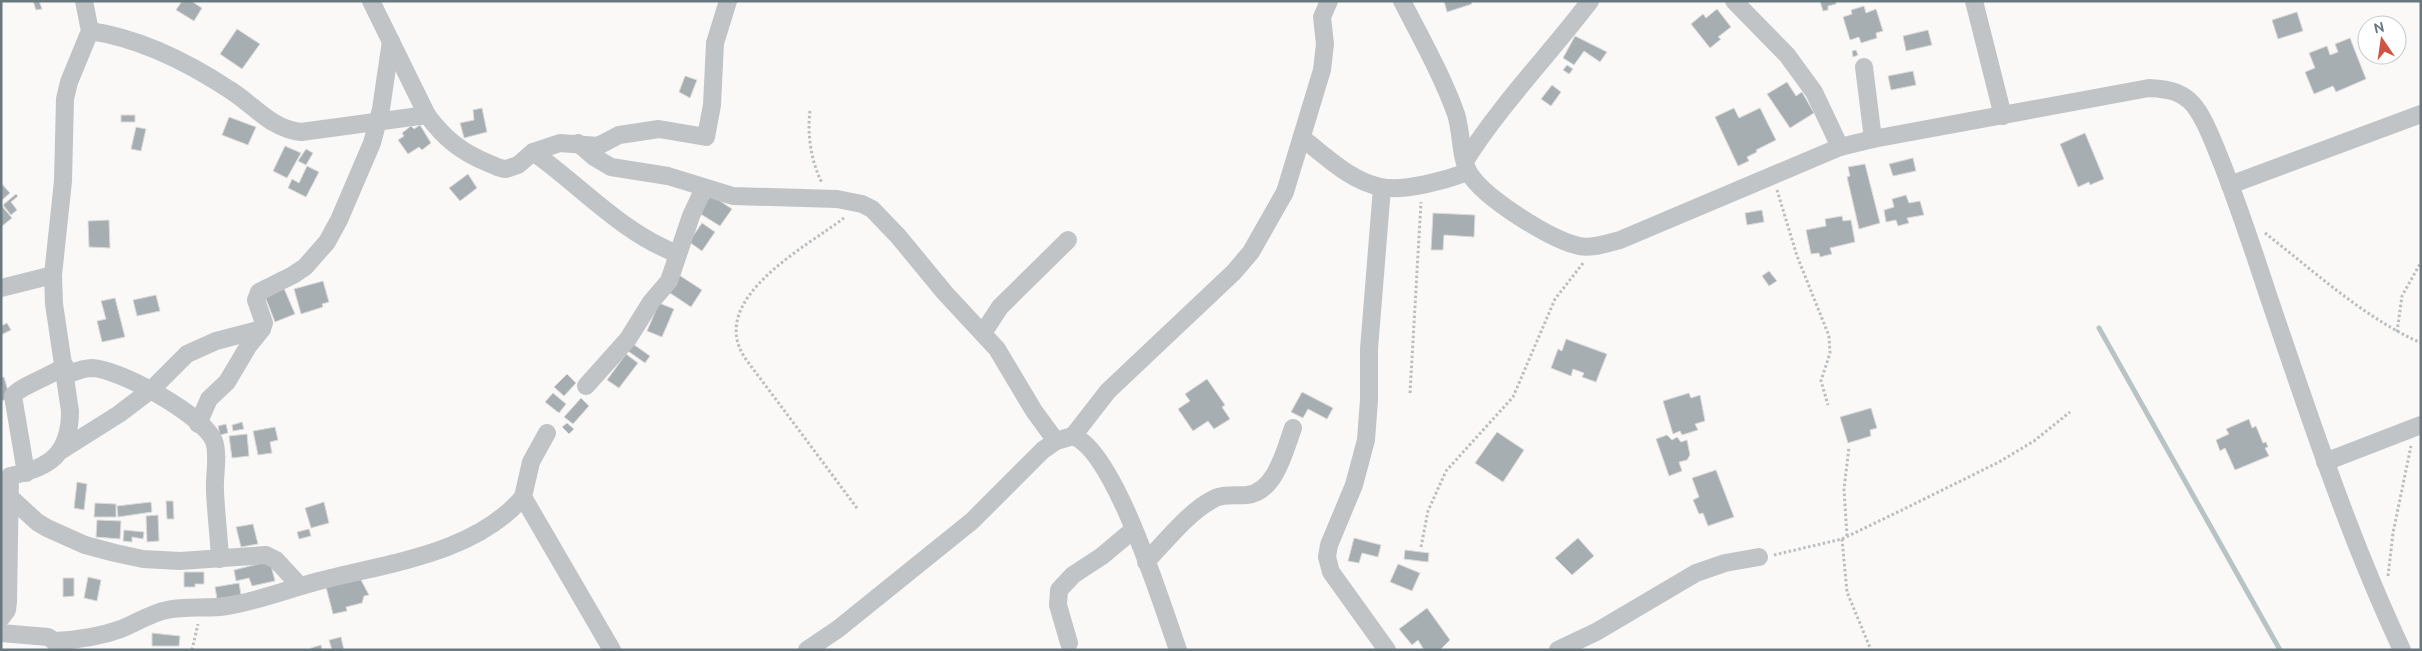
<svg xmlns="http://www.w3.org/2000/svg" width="2422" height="651" viewBox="0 0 2422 651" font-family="Ubuntu,sans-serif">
<rect width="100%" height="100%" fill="#faf9f8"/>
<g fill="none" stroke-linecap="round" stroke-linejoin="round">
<polyline stroke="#b8c3c6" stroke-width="5" points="2099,328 2280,650"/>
</g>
<g fill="#a6aeb2" stroke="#dcdbda">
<polygon points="33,1 39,1 42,9 36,10"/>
<polygon points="182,1 191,1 202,8 194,21 176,10"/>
<polygon points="1444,1 1471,1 1472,4 1447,12"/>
<polygon points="1820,1 1836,1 1836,4 1828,6 1828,10 1823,11"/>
<polygon points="1864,6 1866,13 1876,9 1883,31 1876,33 1877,38 1861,43 1859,37 1850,40 1843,17 1852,14 1851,10"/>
<polygon points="1717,9 1731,27 1718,37 1721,39 1710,48 1691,24 1703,14 1706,18"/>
<polygon points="2297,12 2303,31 2278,39 2272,20"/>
<polygon points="237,29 260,44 242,69 220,54"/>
<polygon points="1928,30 1932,45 1906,51 1903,36"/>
<polygon points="1575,36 1607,52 1600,62 1584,51 1574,65 1563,58"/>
<polygon points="2350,38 2366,79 2336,92 2333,86 2314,94 2305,72 2315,68 2309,53 2327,46 2330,55 2338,52 2335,44"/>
<polygon points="1856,50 1858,55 1853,57 1852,51"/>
<polygon points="1567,65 1573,69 1569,74 1563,70"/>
<polygon points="1913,71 1916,85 1891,90 1888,76"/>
<polygon points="685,76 697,80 690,98 679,92"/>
<polygon points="1787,82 1796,96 1802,92 1814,113 1790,128 1767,94"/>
<polygon points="1552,85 1561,92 1551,106 1541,99"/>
<polygon points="482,108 487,132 464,138 460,123 474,120 473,110"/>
<polygon points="1734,108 1739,118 1760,108 1776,140 1756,150 1757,152 1747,157 1749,161 1738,166 1715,117"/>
<rect x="121" y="115" width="14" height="7"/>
<polygon points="229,117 256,127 248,145 222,135"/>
<polygon points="420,125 431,143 422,150 419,147 408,154 398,140 404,136 402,133 411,126 414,129"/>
<polygon points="136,127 146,129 141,151 131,149"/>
<polygon points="2085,133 2104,179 2090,185 2089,182 2078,187 2060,144"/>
<polygon points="285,146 301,153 287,178 273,171"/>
<polygon points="306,149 313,153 306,165 298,161"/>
<polygon points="1913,158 1916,171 1893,176 1889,164"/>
<polygon points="1865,164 1880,223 1859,229 1847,177 1850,176 1848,167"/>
<polygon points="307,166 319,172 306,197 288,188 292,179 299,183"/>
<polygon points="468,174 477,188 460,201 449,188"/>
<polygon points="1,183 10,193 1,201"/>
<polygon points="16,194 18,196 11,202 17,210 11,215 3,205"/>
<polygon points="711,195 732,209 720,226 699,213"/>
<polygon points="1906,195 1909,203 1920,201 1924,215 1907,218 1909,223 1898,226 1896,220 1886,222 1884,210 1894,207 1892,199"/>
<polygon points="1,205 12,218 1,227"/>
<polygon points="1762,210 1764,222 1747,225 1745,213"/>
<polygon points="1433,213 1475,215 1474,237 1444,235 1443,250 1431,250"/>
<polygon points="1842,216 1843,221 1851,220 1855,242 1830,248 1832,254 1820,257 1819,253 1811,254 1806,230 1826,226 1825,219"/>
<polygon points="109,220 110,248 89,247 88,221"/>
<polygon points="702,223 715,232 702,251 689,242"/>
<polygon points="1769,271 1777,281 1769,286 1762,276"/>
<polygon points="679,275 702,290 691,307 667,291"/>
<polygon points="323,281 329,302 322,304 323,307 301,314 294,289"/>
<polygon points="283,286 295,314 275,322 264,294"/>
<polygon points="156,295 160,311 137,316 133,300"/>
<polygon points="115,298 125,337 102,342 97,321 106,319 101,301"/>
<polygon points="659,303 674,309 662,337 647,331"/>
<polygon points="7,323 11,330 1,335 1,326"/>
<polygon points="1566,339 1607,354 1596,382 1582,377 1584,373 1573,369 1571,376 1551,368 1558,349 1562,351"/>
<polygon points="633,344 650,356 645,363 628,351"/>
<polygon points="626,354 638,363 619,388 607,380"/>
<polygon points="567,374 576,383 564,396 554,387"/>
<polygon points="4,377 10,398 1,401 1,378"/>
<polygon points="1207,379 1225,405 1222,407 1230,419 1214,429 1208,421 1193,431 1178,409 1190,401 1185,394"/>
<polygon points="1302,392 1333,408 1327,419 1308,409 1303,418 1291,412"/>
<polygon points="553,393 566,404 559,413 545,402"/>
<polygon points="1689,393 1691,398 1700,395 1705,421 1695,424 1698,430 1682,435 1680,431 1673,434 1663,401"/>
<polygon points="581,398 589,406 573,424 564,417"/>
<polygon points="1871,408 1877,428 1870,430 1871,436 1848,443 1840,417"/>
<polygon points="2249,419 2252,428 2256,426 2263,443 2266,442 2268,447 2265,448 2269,456 2235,470 2225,448 2220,451 2216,440 2229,434 2226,429"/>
<polygon points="242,422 244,429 233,431 232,425"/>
<polygon points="567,423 574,429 569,434 562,427"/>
<polygon points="226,424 228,433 220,435 218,426"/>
<polygon points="275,427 278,440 270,442 272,453 258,455 253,431"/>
<polygon points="1497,432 1524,450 1503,482 1475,463"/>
<polygon points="247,434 249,456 232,458 229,436"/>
<polygon points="1667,435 1672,440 1677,437 1681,442 1687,440 1690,455 1687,460 1679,462 1682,471 1669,476 1656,439"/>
<polygon points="1716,470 1734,517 1708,526 1703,513 1699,514 1693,500 1699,497 1692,478"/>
<polygon points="77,482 87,484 84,510 74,508"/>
<polygon points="166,501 173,501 174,519 167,519"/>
<polygon points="151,502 152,512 118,517 117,506"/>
<polygon points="324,502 329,523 311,528 305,508"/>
<polygon points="95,503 116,504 116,517 94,517"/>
<polygon points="158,515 159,541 147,542 146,516"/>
<polygon points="97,520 121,521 120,539 96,537"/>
<polygon points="253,524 258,544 241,547 236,527"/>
<polygon points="309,529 311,536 299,539 297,532"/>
<polygon points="124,530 144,532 143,539 132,537 132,542 123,541"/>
<polygon points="1354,538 1381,545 1378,557 1362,553 1359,563 1348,561"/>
<polygon points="1578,538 1594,556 1572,575 1555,558"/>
<polygon points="1405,550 1429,553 1428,562 1404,559"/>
<polygon points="270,561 275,581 252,586 249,578 236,581 234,570"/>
<polygon points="1398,564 1420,573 1412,591 1390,582"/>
<polygon points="184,572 204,572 204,584 195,584 195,587 184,587"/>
<polygon points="88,577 101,580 97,601 84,598"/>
<polygon points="63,578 74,578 74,596 63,597"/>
<polygon points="360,578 369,595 364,596 362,603 346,607 347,611 333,614 326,587"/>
<polygon points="239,583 241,595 217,599 215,587"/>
<polygon points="1427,608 1450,640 1440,650 1424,650 1418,640 1412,645 1399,629"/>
<polygon points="152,633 180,636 179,646 152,646"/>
<polygon points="341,637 344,650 332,650 329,640"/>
<polygon points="321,645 322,650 311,650 311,648"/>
</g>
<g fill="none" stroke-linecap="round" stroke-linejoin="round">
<g stroke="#babec0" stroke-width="3" stroke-dasharray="2.5 2.5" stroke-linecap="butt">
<path d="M810 111C807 135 811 161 822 183"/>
<polyline points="1777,190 1797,256 1829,336 1830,353 1821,381 1828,405"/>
<path d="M844 218C806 247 706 299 745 358L857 508"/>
<path d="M2265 233C2315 272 2363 317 2421 343"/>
<polyline points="2397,332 2402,296 2421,262"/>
<polyline points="1410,393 1421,202"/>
<polyline points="1847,536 1844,489 1849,447"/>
<polyline points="1842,539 1847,592 1871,650"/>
<polyline points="1421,547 1428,511 1446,471 1513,397 1555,299 1584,262"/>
<polyline points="1774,555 1842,539 1904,509 1999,462 2034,441 2070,412"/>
<polyline points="2388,576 2393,533 2411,446"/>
<polyline points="192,650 198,624"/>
</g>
<g stroke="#c0c4c7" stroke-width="18">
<path d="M371 1 427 115C444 138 461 152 488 163 494 165 499 169 506 169L518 165 533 152 560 143 598 146 619 135 659 129 706 137 712 105 715 43 728 1"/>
<path d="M1402 1C1421 38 1442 75 1456 114 1462 133 1460 157 1469 173 1484 198 1551 240 1579 246 1592 249 1607 243 1620 240L1840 147 1873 139 2149 88C2170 89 2186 92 2198 111 2209 128 2215 147 2223 166 2239 208 2254 252 2268 295 2309 415 2348 535 2402 650"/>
<polyline points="1734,1 1787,55 1814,92 1840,147"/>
<polyline points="1974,1 2003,116"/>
<path d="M90 31C139 38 189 63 230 90 254 105 271 129 301 132L427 115"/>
<polyline points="1864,67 1873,139"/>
<path d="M1302 138C1326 156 1350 181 1381 187 1404 192 1446 180 1468 172"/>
<polyline points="578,143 594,157 611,167 668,176 733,196 837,199 862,204 872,209 898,236 945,293 997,349 1034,411 1056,441"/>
<path d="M533 152C581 186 622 233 678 254"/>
<path d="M1465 161C1501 104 1549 55 1590 1"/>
<polyline points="2230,185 2421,114"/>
<polyline points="1382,188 1369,349 1369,400 1366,440 1354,485 1329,545 1327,557 1331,572 1387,650"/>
<polyline points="1,288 53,275"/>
<polyline points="983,333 1000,307 1068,240"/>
<path d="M66 375C74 372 83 368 92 368 120 369 203 415 214 441 219 456 214 476 215 491 216 514 219 537 220 559"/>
<polyline points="586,386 628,339 651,302 669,281 691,216 704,188"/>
<polyline points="198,424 209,399 227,382 249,345 262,329 264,323 256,300 259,292 293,275 305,267 327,242 339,220 372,143 381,109 391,41"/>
<polyline points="547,433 531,462 523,497 612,650"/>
<polyline points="1073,436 1108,391 1234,272 1251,252 1285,192 1322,70 1325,44 1322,17 1329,1"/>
<polyline points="62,450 119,414 152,389 187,354 216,341 262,329"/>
<polyline points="2325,462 2421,425"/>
<path d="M26 473 13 396C18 387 53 375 65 366"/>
<polyline points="11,498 37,522 47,528 85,545 115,553 143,559 180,561 266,555 276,560 300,586"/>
<path d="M1146 562C1163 544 1188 513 1210 501 1222 493 1234 496 1247 495 1276 492 1285 449 1293 428"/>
<path d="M1 618 7 610 8 602 10 476C50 468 70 454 70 411L54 304 53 275 63 181 65 99 69 82 90 31 84 1"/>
<polyline points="1,633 48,637 54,641 60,649"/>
<path d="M54 641C78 640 99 637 121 629 136 623 151 613 167 610 186 606 207 609 227 606 259 601 288 589 319 581 387 563 475 554 523 497"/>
<polyline points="1069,643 1058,605 1059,590 1073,575 1102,556 1133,530"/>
<path d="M807 650 838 629 972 521 1043 450 1056 441 1073 436C1115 451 1162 605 1178 650"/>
<polyline points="1558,650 1596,632 1696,573 1725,563 1759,557"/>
</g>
</g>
<rect width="2422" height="651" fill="none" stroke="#68787f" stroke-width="5"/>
<g transform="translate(2382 40) rotate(347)"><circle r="24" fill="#ffffff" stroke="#c3c9cc"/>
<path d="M0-4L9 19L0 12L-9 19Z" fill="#ce5443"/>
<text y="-8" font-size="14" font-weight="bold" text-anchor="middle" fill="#68787f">N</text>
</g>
</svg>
